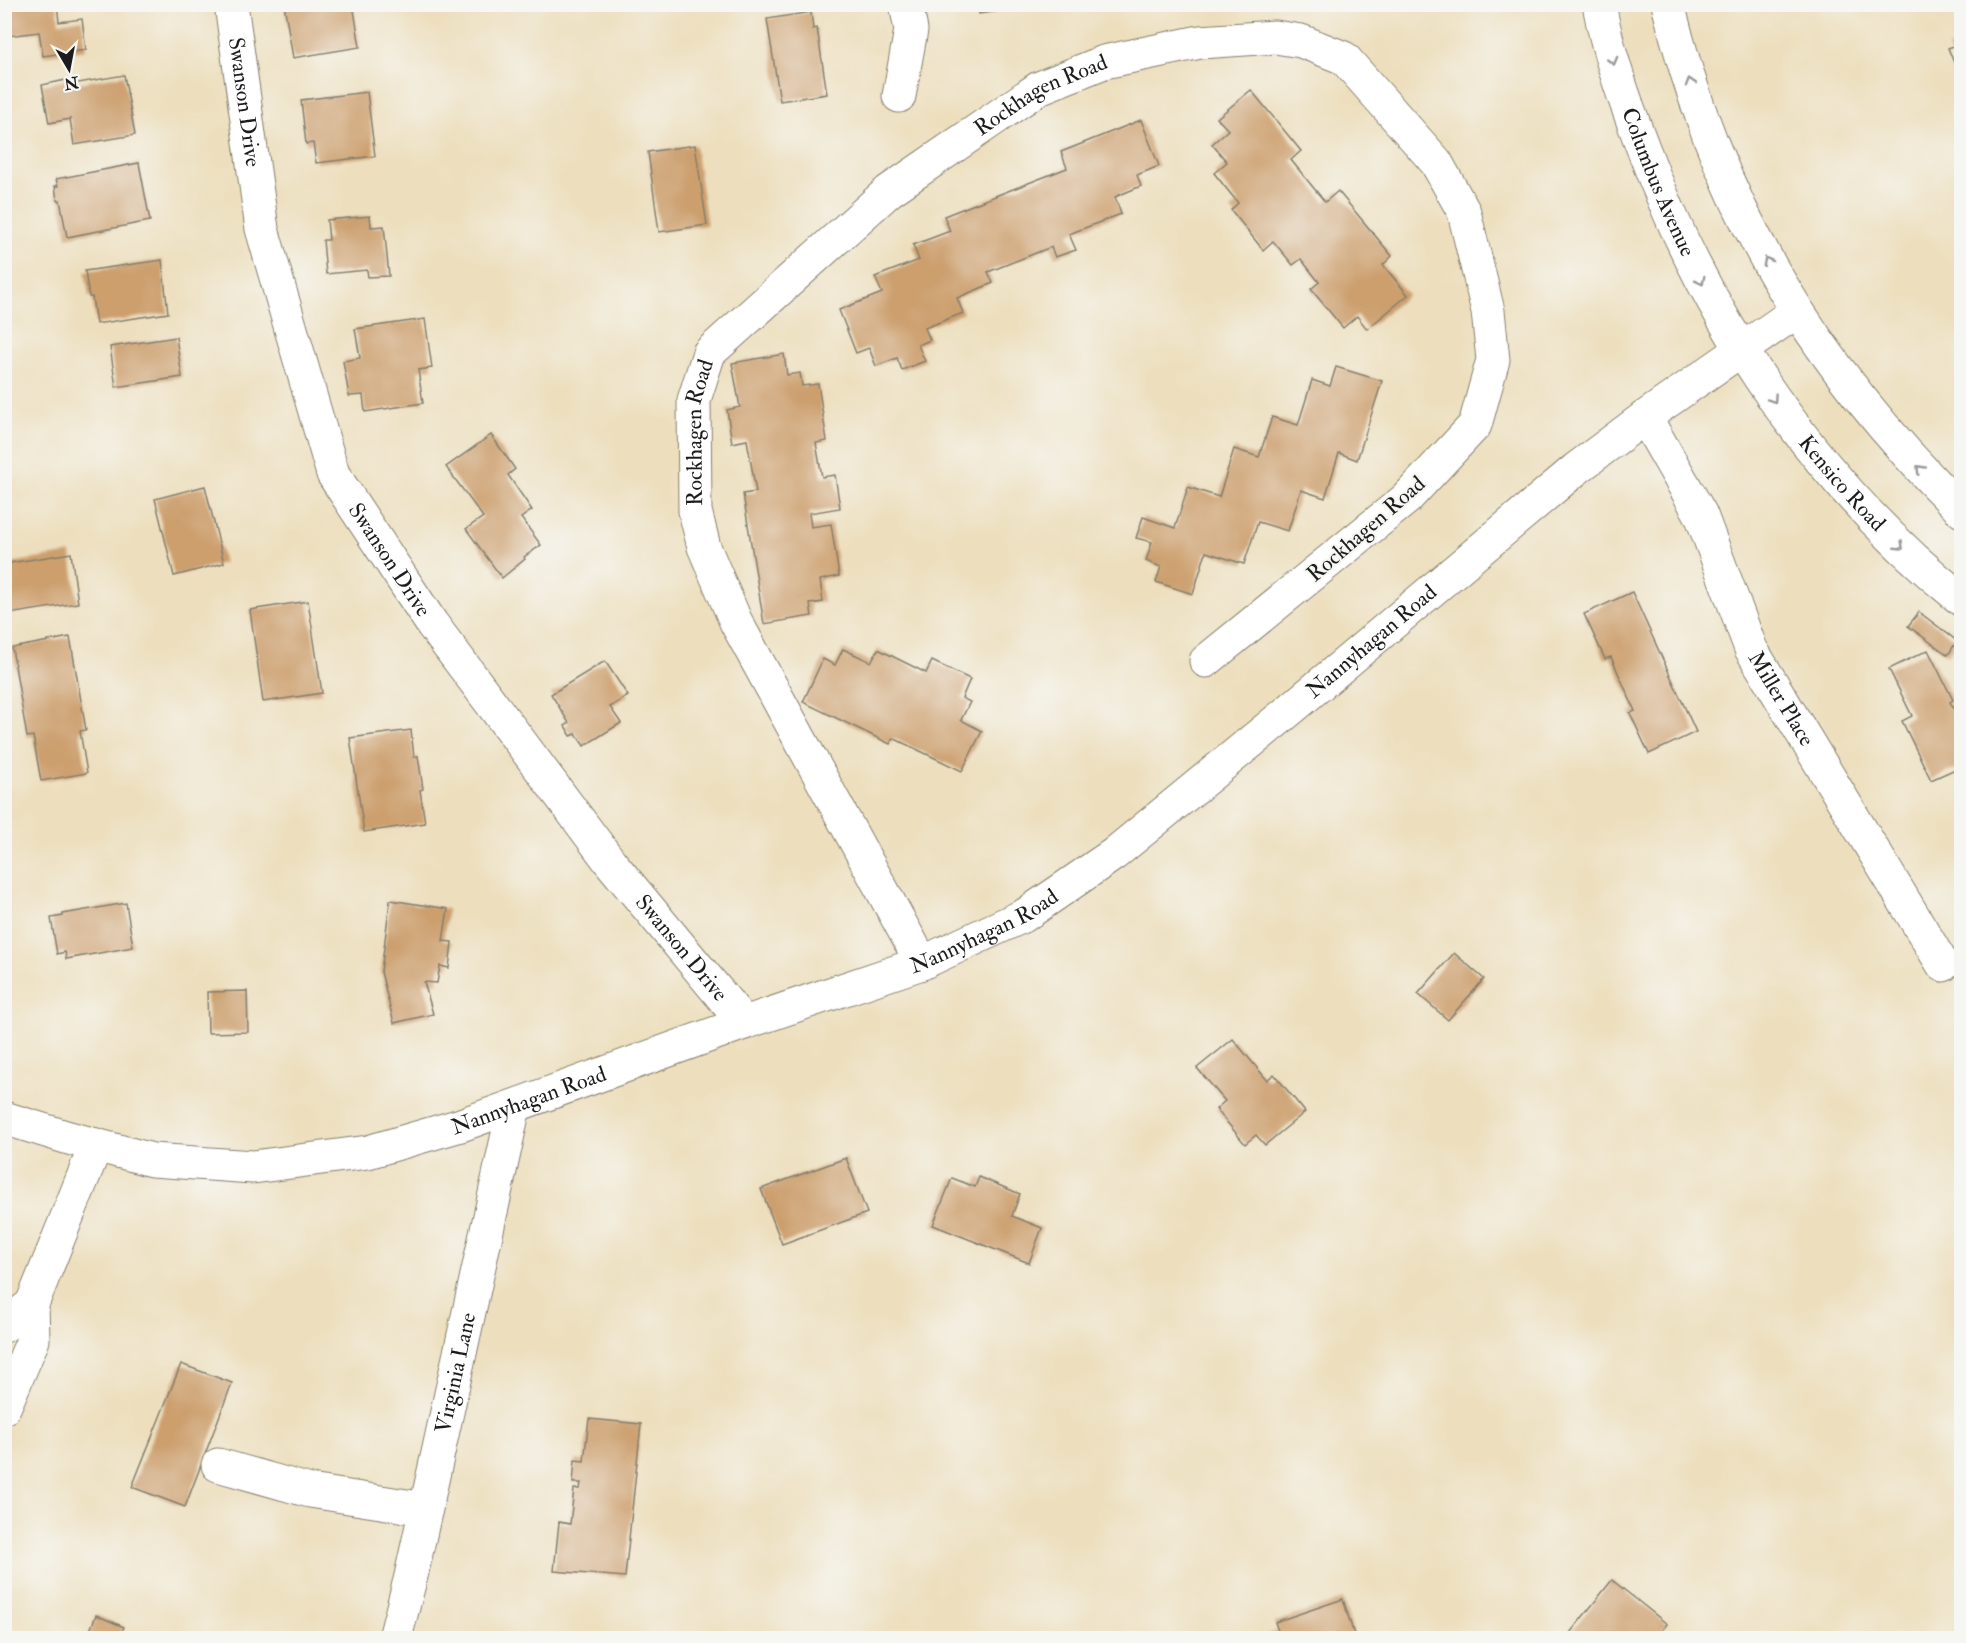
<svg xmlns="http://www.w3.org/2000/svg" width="1966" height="1643" viewBox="0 0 1966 1643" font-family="'IM FELL Double Pica',serif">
<rect width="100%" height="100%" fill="#f6f6f2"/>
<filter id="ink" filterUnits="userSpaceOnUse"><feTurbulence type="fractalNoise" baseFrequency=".0167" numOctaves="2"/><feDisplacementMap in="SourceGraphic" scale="12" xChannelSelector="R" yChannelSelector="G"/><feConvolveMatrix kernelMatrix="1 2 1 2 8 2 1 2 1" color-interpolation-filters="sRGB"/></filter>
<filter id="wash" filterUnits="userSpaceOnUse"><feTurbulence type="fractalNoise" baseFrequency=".008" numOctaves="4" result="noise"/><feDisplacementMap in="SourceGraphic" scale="24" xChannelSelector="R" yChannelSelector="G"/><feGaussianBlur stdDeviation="1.35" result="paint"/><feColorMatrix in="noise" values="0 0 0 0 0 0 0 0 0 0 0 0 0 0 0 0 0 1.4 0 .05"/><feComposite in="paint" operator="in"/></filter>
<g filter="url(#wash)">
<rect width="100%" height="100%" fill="#eddfbe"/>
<g id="blocks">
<g fill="#cc9f6d">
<polygon points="4,4 57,4 59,22 82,19 86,50 43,56 39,32 8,36"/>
<polygon points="284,4 353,4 360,47 293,58"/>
<polygon points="978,4 1022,4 1022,8 979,14"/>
<polygon points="811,12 813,29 817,28 827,94 780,101 767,19"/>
<polygon points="1962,43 1962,80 1961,80 1948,48"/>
<polygon points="124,75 135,135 74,145 70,119 49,123 42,85 66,80 67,85"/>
<polygon points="1251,90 1301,151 1291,160 1325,202 1338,191 1392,256 1383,265 1408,295 1367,329 1357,316 1343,328 1311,289 1319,282 1301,259 1293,265 1273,241 1263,250 1231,210 1238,203 1214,173 1227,162 1212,144 1228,130 1217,118"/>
<polygon points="367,92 375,156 316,163 313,143 306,144 301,100"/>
<polygon points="1141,120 1159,166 1137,175 1141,186 1115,197 1121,214 1069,234 1076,250 1055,257 1051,247 988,272 993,283 957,298 963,313 925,328 930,340 918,345 925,361 902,370 897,358 876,366 869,348 856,353 839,310 882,293 875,277 919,260 913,245 950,231 944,216 1067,168 1061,152"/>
<polygon points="695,145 707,225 659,232 648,152"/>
<polygon points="139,163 150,221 67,237 60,200 57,200 55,186 58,186 56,179"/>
<polygon points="370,216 371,227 384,226 389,276 368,277 367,270 326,274 323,240 329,240 327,220"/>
<polygon points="162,260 168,313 96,324 92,297 89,297 85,271"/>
<polygon points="425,319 432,368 418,370 423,403 365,412 363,395 349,396 343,361 360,358 355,329"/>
<polygon points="176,337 182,377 116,387 110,347"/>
<polygon points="784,354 787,375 800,373 802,386 818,384 827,441 816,443 822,477 835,475 840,508 809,513 811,527 831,524 839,576 820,580 823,602 810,604 812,616 764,624 743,494 756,492 747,440 732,443 727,410 740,407 732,363"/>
<polygon points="1336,367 1382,381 1357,460 1339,453 1325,498 1301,490 1288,531 1258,522 1244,564 1206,552 1193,594 1156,582 1161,567 1146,561 1152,542 1136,538 1143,517 1175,528 1188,487 1219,497 1234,449 1259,457 1272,417 1298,425 1312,380 1330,386"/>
<polygon points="491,435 515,469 508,475 532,510 521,518 541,545 524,557 525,559 502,578 466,529 483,517 446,467"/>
<polygon points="205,486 224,563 174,576 155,499"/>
<polygon points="71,553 78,603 9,614 4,587 4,564"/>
<polygon points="1632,592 1696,732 1649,754 1630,713 1635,711 1611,657 1605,659 1584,614"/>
<polygon points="308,601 322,693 263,702 250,610"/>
<polygon points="1919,612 1957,641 1948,655 1908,626"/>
<polygon points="70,637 86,730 80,731 87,773 41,781 33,736 27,737 12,648"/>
<polygon points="843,649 871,662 878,649 926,673 932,661 970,679 962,698 970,702 961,720 982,731 962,771 893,738 890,744 803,702 823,659 835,665"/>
<polygon points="1928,650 1953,700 1950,702 1962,725 1962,766 1931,780 1902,721 1912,716 1889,669"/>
<polygon points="605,661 628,696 610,707 621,723 584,746 576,734 571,736 565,726 569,723 551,694"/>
<polygon points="411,730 414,757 418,756 423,789 420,790 425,823 364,832 350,738"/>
<polygon points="390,900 448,909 443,941 452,942 449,968 440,966 437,983 424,982 433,1014 394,1023 381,972"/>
<polygon points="126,903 133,947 66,959 65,952 57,954 51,918 63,916 63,914"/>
<polygon points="1454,953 1484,979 1448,1020 1418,994"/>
<polygon points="247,991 248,1032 208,1033 207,992"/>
<polygon points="1233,1039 1267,1080 1274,1074 1305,1112 1265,1145 1256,1135 1245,1144 1216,1109 1225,1101 1197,1068"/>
<polygon points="846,1158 867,1213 782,1244 761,1189"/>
<polygon points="979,1177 1020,1194 1012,1216 1042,1228 1029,1263 933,1225 952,1178 975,1187"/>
<polygon points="181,1364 232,1383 185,1507 132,1487"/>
<polygon points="589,1419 641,1424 625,1577 554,1571 559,1522 570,1524 574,1489 580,1489 581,1483 573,1483 575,1460 584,1461"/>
<polygon points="1612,1580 1667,1624 1655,1638 1566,1638"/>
<polygon points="1343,1599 1355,1638 1257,1638 1278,1631 1275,1622"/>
<polygon points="96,1615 124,1627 119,1638 87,1638"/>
</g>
</g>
</g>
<g filter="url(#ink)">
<use href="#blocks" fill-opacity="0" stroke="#847e6d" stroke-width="1.5"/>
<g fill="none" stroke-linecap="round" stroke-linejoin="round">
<g stroke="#847e6d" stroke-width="35">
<g id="minor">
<path id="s1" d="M231 4 262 229 333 474 432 624 611 863 744 1023"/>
<path id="s2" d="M1599 4C1608 54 1625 101 1643 148 1709 324 1815 482 1962 600"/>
<path d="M1668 4C1717 207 1814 365 1962 511"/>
<polyline points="899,96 911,30 906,4"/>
<path id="s3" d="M1645 417 1701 515 1751 649 1943 965"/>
<path id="s4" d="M922 963 736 622 704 547 695 511 694 400 709 353 889 191 1039 88 1104 62 1200 42 1275 37 1301 41 1344 58 1436 162 1464 212 1488 311 1493 360 1475 425 1406 499 1206 661"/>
<path id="s5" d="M4 1118 69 1138 152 1160 253 1167 368 1152 461 1125 744 1023 922 963 1025 915 1114 854 1291 709 1576 469 1645 417 1797 311"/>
<polyline points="4,1326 32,1304"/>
<polyline points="4,1408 33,1340 32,1304 96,1145"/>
<polyline points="218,1465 310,1491 426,1509"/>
<path id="s6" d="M395 1638 411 1576 514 1107"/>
</g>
</g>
<use href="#minor" stroke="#fff" stroke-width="33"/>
</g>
<defs><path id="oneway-chevron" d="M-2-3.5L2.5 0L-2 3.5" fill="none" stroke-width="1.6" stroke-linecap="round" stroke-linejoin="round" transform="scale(1.5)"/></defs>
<g stroke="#999">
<use href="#oneway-chevron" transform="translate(1613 61) rotate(75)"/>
<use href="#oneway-chevron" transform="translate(1690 82) rotate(-107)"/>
<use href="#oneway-chevron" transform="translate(1767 261) rotate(-118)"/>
<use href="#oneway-chevron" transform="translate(1701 281) rotate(63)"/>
<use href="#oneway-chevron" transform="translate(1773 399) rotate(56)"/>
<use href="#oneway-chevron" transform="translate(1920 469) rotate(-134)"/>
<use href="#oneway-chevron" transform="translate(1900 546) rotate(44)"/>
</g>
</g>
<g text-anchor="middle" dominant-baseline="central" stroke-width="4.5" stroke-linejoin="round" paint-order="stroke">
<g font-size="22" fill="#1c1c1c" stroke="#f6f6f2">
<text stroke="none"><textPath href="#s4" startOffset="1090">Rockhagen Road</textPath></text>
<text stroke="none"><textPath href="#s1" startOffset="99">Swanson Drive</textPath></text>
<text stroke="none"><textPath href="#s2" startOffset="188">Columbus Avenue</textPath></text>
<text stroke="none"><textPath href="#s4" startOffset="586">Rockhagen Road</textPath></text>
<text stroke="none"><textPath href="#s2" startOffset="543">Kensico Road</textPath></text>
<text transform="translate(1366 529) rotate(-41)">Rockhagen Road</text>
<text stroke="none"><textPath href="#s1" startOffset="585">Swanson Drive</textPath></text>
<text stroke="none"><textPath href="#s5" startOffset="1512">Nannyhagan Road</textPath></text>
<text stroke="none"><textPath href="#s3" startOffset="314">Miller Place</textPath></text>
<text stroke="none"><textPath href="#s5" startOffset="1026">Nannyhagan Road</textPath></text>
<text stroke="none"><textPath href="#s1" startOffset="1071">Swanson Drive</textPath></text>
<text stroke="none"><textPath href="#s5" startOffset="540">Nannyhagan Road</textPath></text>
<text stroke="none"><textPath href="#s6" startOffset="272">Virginia Lane</textPath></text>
</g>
</g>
<rect width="1966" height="1643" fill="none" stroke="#f6f6f2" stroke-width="24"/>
<g transform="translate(69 69) rotate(170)" stroke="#f6f6f2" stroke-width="4.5" paint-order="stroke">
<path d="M0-4.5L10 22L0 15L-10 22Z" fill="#1c1c1c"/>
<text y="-9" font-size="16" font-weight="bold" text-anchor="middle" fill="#1c1c1c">N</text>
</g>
</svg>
